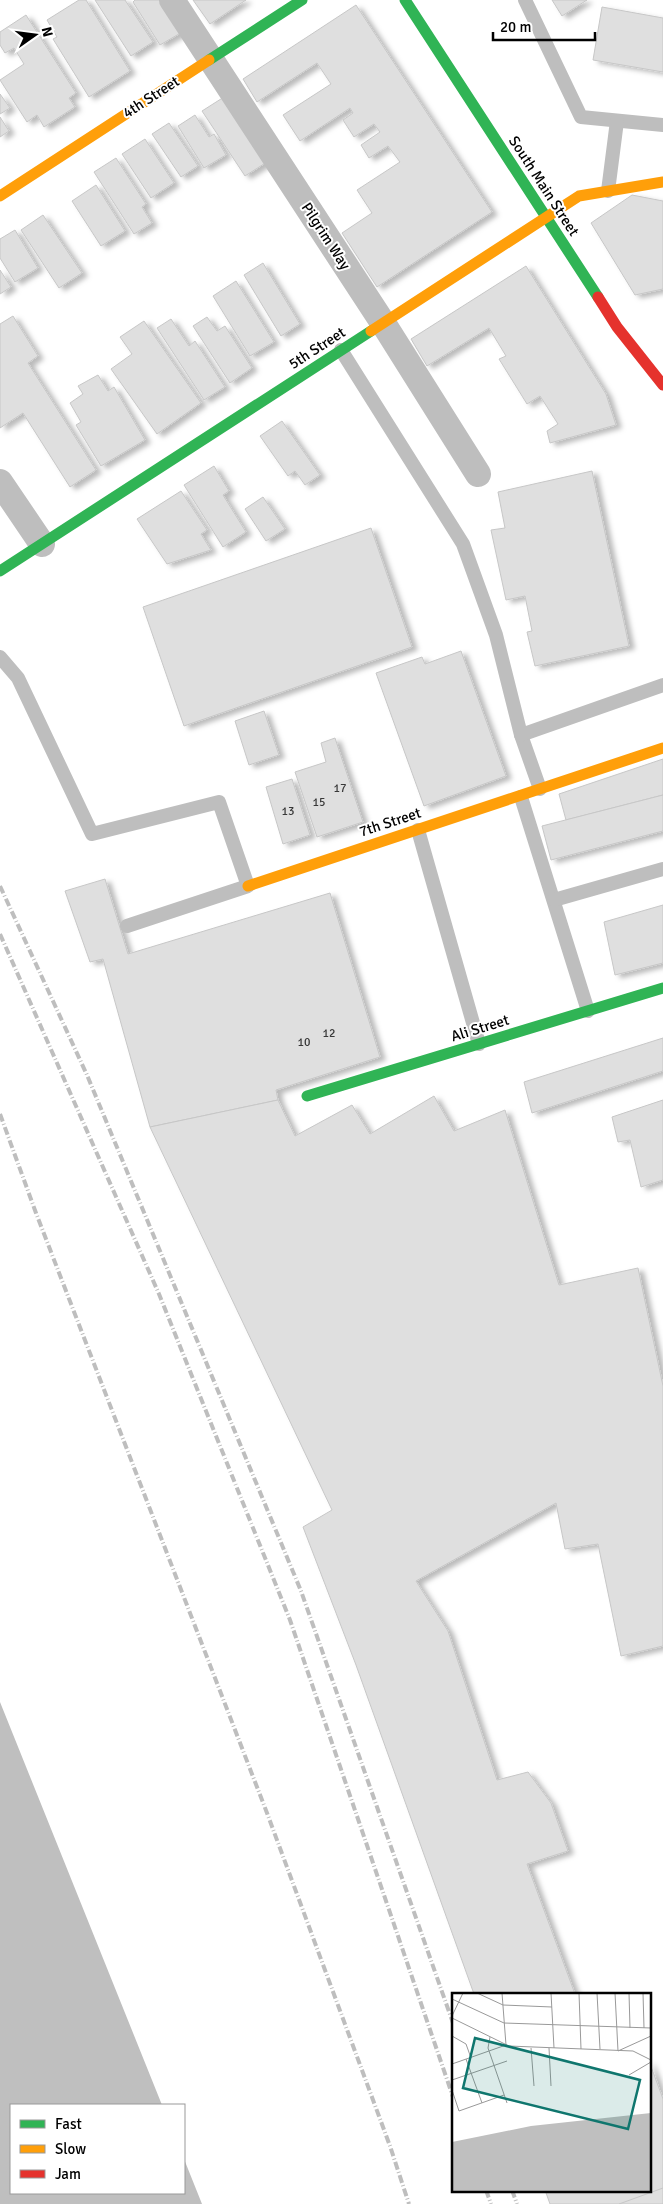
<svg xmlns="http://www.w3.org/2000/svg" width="663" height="2204" viewBox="0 0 663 2204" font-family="Signika,sans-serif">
<defs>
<filter id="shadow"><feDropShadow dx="5.5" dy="3" stdDeviation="2.5" flood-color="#0004"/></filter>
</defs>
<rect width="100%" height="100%" fill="#fff"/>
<polygon fill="#bfbfbf" points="0,1702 162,2105 11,2105 11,2193 184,2193 184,2159 202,2204 0,2204"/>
<g fill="#dfdfdf" stroke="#c7c7c7" filter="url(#shadow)">
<polygon points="79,0 86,0 130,71 89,97 53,39 57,37 47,20"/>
<polygon points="95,0 125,0 153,42 131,56"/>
<polygon points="135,0 164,0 184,31 160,45 133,2"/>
<polygon points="193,0 246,0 210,24"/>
<polygon points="552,0 587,0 562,16"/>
<polygon points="356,5 492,212 377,287 342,233 372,213 357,190 400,162 388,146 369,158 361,145 380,132 374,124 354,137 343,120 353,113 350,108 300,141 283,115 331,84 317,63 257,102 243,79"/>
<polygon points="602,7 663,18 663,72 593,60"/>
<polygon points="26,15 76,93 69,98 75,107 44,127 37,115 27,122 0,80 24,64 14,48 5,53 0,45 0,32"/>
<polygon points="0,94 10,108 0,114"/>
<polygon points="224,97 267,162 245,176 202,111"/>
<polygon points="195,115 209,137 214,134 226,155 204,168 178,126"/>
<polygon points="0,117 9,131 0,137"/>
<polygon points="169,123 198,166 181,177 152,134"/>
<polygon points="145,139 174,183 151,198 122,154"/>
<polygon points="116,158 146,204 142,207 152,223 134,234 94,172"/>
<polygon points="96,185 125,231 101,246 72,201"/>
<polygon points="632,195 663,201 663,289 635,295 591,223"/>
<polygon points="43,215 82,273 59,288 21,230"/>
<polygon points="15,230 38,268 15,282 0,258 0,239"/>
<polygon points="263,263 300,324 281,336 244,275"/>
<polygon points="526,266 606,394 616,425 550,443 547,431 558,424 540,396 527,404 499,359 506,356 489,328 427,366 411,339"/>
<polygon points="0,270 11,287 0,294"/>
<polygon points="236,281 274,342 250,356 213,296"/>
<polygon points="13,316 38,356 28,363 96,470 70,487 23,413 0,428 0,324"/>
<polygon points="207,317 217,331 225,326 252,368 230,383 193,326"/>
<polygon points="171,319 189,346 195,341 225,387 204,400 157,328"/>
<polygon points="144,321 201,403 157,434 111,369 132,354 120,337"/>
<polygon points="98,375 108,391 114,387 145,440 101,466 76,425 81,422 70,403 83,394 78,386"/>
<polygon points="282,421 320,475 305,485 295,471 288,476 260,436"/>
<polygon points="214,466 229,491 223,495 246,532 223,547 184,485"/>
<polygon points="592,471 629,646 535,666 527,632 532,631 525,596 506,600 491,530 505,528 498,492"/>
<polygon points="181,491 207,530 201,534 211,550 167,564 137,519"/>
<polygon points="263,497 285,529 266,541 245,509"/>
<polygon points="371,528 412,647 184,726 143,607"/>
<polygon points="461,651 506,776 424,806 376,673 422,657 425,664"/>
<polygon points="264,711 279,755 249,765 235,721"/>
<polygon points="335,738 363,822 317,837 295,772 326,762 321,743"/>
<polygon points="663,759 663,795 566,820 559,794"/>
<polygon points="292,779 310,835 283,844 266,787"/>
<polygon points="663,795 663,831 551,860 542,826"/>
<polygon points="105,879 128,954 330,893 380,1057 276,1090 278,1100 150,1127 103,959 90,962 65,891"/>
<polygon points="663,905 663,963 615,975 604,922"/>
<polygon points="663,1038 663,1071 532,1113 524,1082"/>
<polygon points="434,1096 454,1131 505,1110 559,1285 638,1268 663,1386 663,1646 621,1656 598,1544 565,1549 556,1503 416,1581 448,1631 497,1780 528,1772 551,1803 568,1851 527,1864 575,1994 474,1994 356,1665 303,1527 332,1510 150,1127 278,1100 295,1136 352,1105 370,1134"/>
<polygon points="663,1100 663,1180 641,1187 630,1140 618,1142 612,1117"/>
<polygon points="649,2061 663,2099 663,2204 550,2204 545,2190 649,2190"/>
<polygon points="663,2188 663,2204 619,2204"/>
</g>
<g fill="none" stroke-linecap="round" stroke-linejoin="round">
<g stroke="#bebebe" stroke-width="14">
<polyline points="525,0 581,117 663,125"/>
<polyline points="608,191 617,121"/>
<polyline points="341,350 463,544 496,635 521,735 540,789"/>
<polyline points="0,657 18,678 92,834 219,802 248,886 127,926"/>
<polyline points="521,735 663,685"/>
<polyline points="521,797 588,1011"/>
<polyline points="418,830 479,1044"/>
<polyline points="554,900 663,869"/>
</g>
<g stroke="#bebebe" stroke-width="26">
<polyline points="172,0 383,323 478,474"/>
<polyline points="0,482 42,544"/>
</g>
<g stroke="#30b455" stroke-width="11">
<polyline points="405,0 598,297"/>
<polyline points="209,60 302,0"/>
<polyline points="0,571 371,331"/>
<polyline points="307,1096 663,988"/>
</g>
<g stroke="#ff9f0a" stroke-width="11">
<polyline points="0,196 209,60"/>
<polyline points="371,331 579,196 663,182"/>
<polyline points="248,886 663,748"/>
</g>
<polyline stroke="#e5322d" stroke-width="11" points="598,297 617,327 663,385"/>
<g stroke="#bebebe" stroke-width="4" stroke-dasharray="8 2.5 1 2.5" stroke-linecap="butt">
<polyline points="0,886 87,1075 301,1591 453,2023"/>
<polyline points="0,934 159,1294 290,1620 453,2097"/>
<polyline points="0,1114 36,1213 267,1813 390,2146 409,2204"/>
<polyline points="486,2190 491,2204"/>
<polyline points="512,2190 517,2204"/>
</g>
</g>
<g text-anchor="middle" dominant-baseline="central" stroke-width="4" stroke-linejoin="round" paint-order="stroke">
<g font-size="12" fill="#383838">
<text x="340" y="788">17</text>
<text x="319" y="802">15</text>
<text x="288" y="811">13</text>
<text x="329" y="1033">12</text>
<text x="304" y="1042">10</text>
</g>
<g font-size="15" fill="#000" stroke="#fff">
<text transform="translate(151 97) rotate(-33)">4th Street</text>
<text transform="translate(544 186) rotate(57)">South Main Street</text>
<text transform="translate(326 236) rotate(57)">Pilgrim Way</text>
<text transform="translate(317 348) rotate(-33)">5th Street</text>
<text transform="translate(390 822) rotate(-18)">7th Street</text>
<text transform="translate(480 1028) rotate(-17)">Ali Street</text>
</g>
</g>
<g transform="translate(452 1993)">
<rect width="199" height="199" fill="#fff"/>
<path d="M199 120V199H0V149L79 133Z" fill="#bfbfbf"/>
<path fill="none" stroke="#999" stroke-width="1" d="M25 0 51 12 100 14M50 0 54 52M99 0 102 55M127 0 129 56M145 0 148 56M163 0 166 58 199 43M177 0 178 35M191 0 192 35M0 6 52 30 199 35M0 23 11 0M0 25 57 53 181 58 199 67M0 43 14 51 19 65M38 44 36 55 55 110M79 55 82 93M97 55 99 93M14 66 30 110M0 71 54 52M177 82 199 69M0 87 55 68M0 97 7 118 52 102"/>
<path fill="#0f766e" fill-opacity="0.15" stroke="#0f766e" stroke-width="2.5" d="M23 45 188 87 176 136 11 95Z"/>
<rect width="199" height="199" fill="none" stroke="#000" stroke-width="2.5"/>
</g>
<rect x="10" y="2104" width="175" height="90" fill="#ffffff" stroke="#999999"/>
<rect x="20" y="2120" width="25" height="8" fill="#30b455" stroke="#999999"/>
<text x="55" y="2129" font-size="15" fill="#000000">Fast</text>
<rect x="20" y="2145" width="25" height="8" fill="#ff9f0a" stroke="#999999"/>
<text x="55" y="2154" font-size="15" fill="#000000">Slow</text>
<rect x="20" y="2170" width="25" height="8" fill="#e5322d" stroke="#999999"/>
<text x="55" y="2179" font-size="15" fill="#000000">Jam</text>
<g transform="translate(35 35) rotate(76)" stroke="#ffffff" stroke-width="4" paint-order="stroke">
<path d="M0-4L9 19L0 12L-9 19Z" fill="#000000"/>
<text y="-8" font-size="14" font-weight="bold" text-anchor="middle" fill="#000000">N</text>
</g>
<path d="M493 32v8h102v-8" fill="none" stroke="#000000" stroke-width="2.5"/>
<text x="500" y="32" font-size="15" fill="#000000" stroke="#ffffff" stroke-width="4" paint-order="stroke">20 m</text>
</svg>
